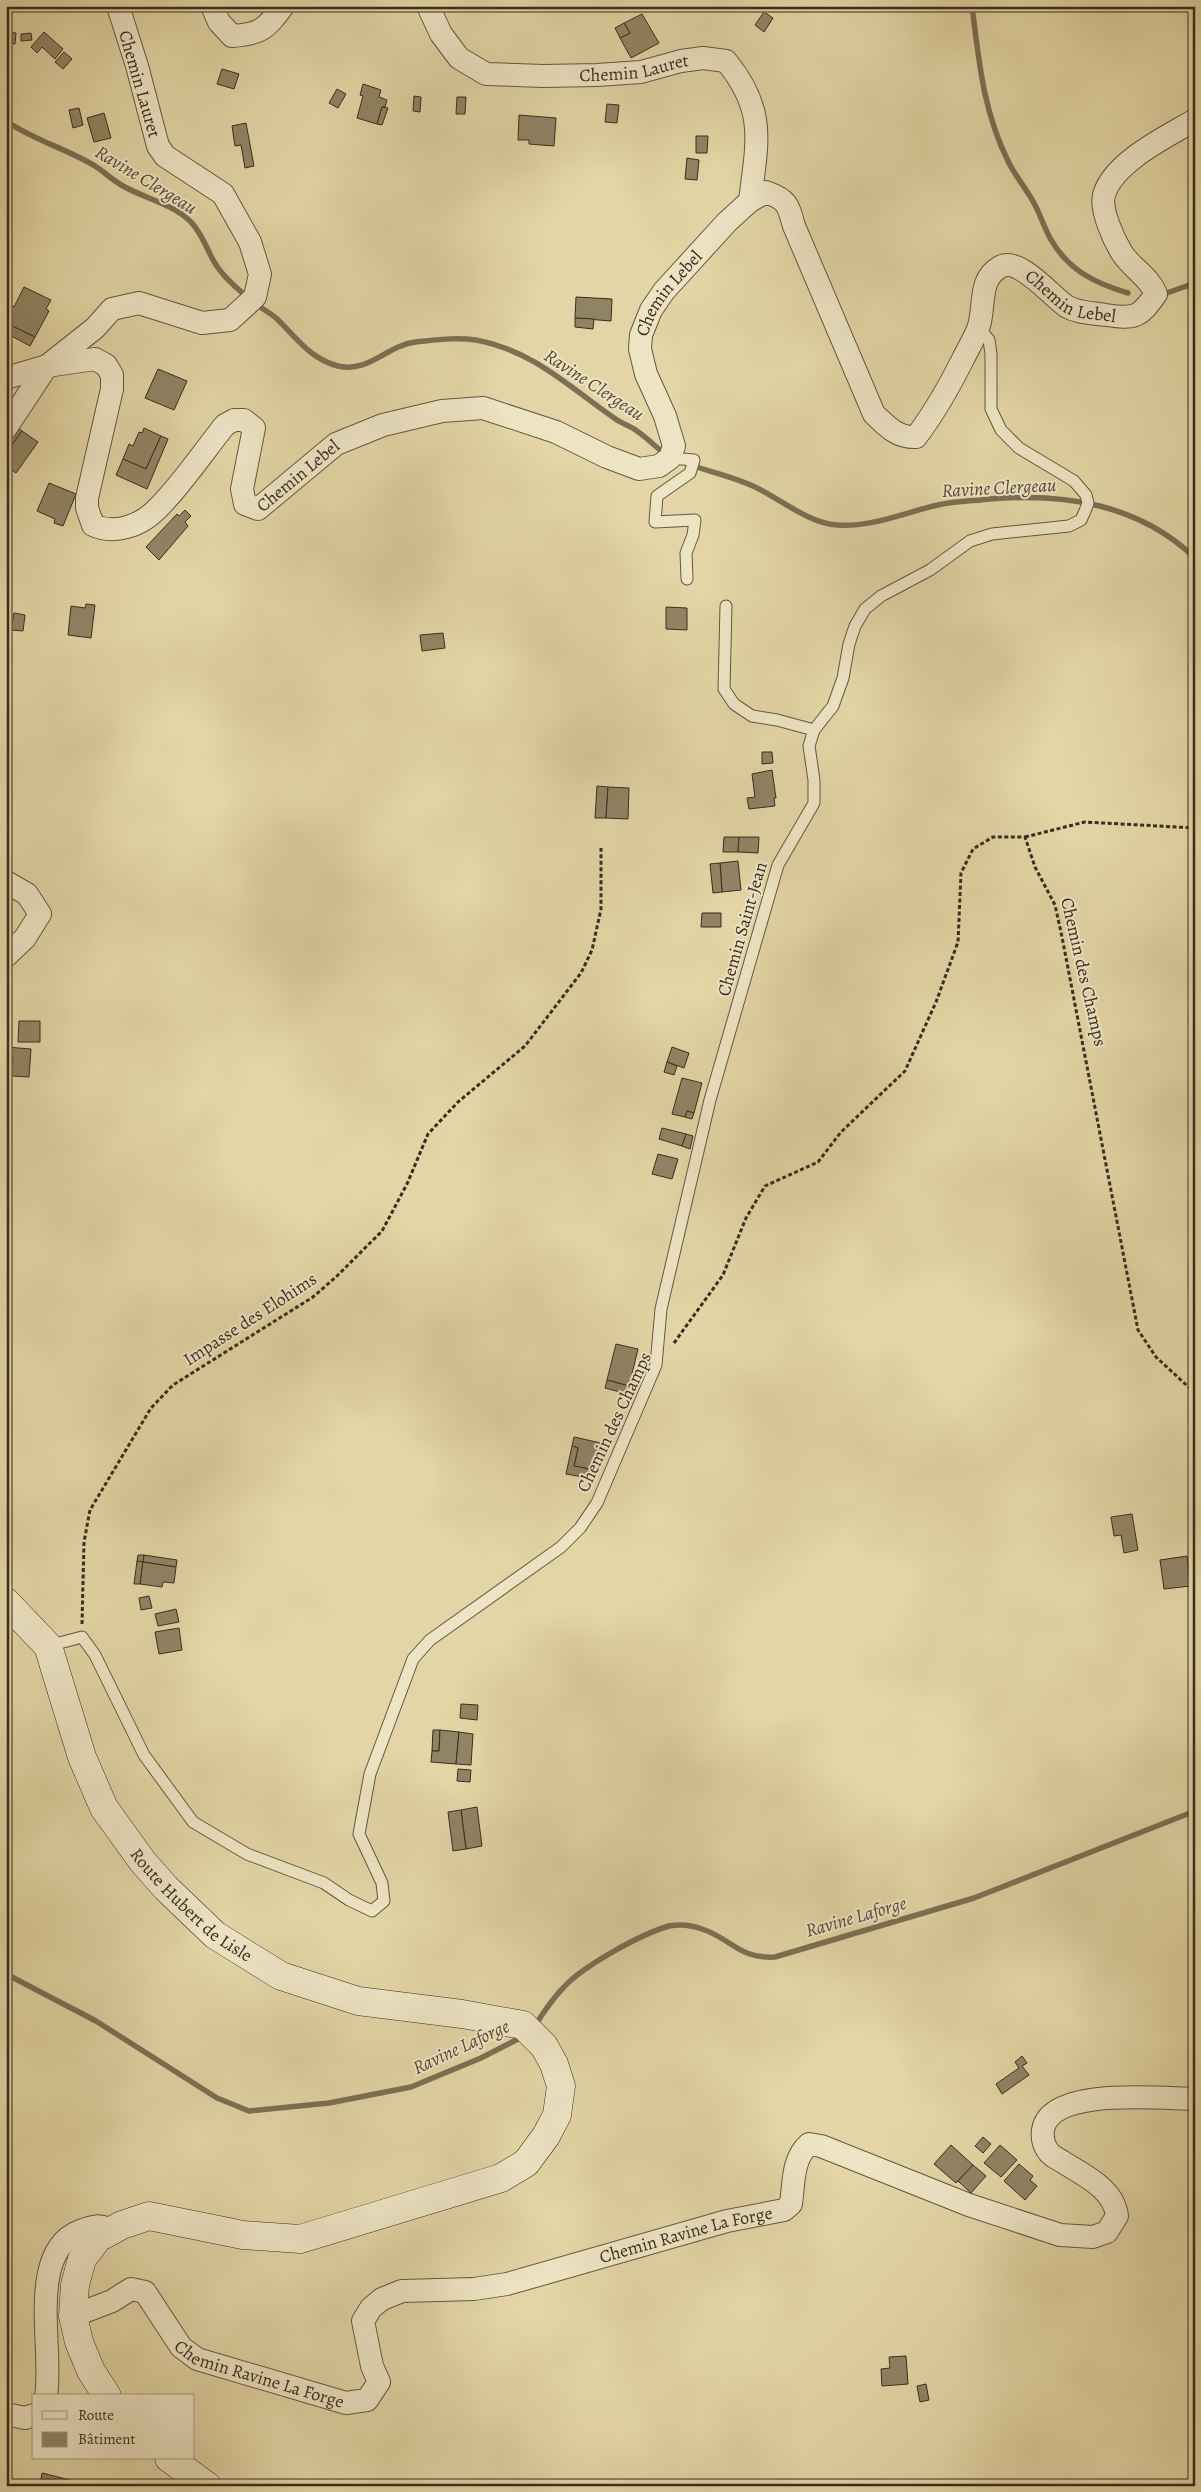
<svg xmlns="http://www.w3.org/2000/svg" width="1201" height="2492" viewBox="0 0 1201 2492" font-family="Alegreya,serif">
<rect width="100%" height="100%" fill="#e3d5a5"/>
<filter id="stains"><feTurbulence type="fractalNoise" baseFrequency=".004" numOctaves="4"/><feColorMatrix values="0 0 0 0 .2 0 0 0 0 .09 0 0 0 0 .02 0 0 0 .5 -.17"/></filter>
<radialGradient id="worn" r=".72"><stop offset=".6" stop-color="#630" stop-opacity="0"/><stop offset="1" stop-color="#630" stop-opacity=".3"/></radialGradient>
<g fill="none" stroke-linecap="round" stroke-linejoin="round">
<g stroke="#7c7054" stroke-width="5.5">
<path d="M972 6C979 61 983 111 1008 161 1015 176 1026 188 1034 203 1040 214 1044 227 1050 238 1068 270 1094 283 1128 293"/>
<path d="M6 121C32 139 61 147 88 162 101 168 110 179 123 186 144 198 172 204 190 221 200 231 204 242 210 254 218 272 232 284 247 297"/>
<polyline points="1167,293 1195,283"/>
<path d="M254 303C261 308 269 312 276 318 296 337 310 359 338 366 369 373 386 346 415 342 436 340 455 337 476 340 535 351 570 388 617 420 623 424 631 426 637 431 647 438 656 447 666 455"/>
<path d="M691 465C713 473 738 478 759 489 783 501 809 523 837 525 870 528 906 512 938 505 955 501 973 501 990 499 1065 493 1139 504 1195 558"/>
<polyline points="6,1974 96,2021 217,2098 249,2111 329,2103 411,2087 481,2058 524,2036"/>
<path d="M534 2027C543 2013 552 1999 564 1987 583 1966 641 1934 669 1926 680 1924 691 1925 702 1929 732 1939 739 1959 775 1957L974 1898 1195 1811"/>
</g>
</g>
<g fill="#918465" stroke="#392d1f">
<polygon points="764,12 773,18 764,32 755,25"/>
<polygon points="642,14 659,43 631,58 620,38 630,33 624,23"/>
<polygon points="624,23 630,33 620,38 615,28"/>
<polygon points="6,32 16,33 15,44 6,43"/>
<polygon points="44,32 63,49 55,59 42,47 37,53 31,47"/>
<polygon points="31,33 32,40 21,41 21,34"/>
<polygon points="64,52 72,59 63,69 55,62"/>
<polygon points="222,69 239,74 234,89 217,84"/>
<polygon points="363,84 381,90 379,97 387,100 385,107 382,107 377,124 357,118 363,96 360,95"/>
<polygon points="337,89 346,94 338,108 329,103"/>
<polygon points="414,96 421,97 420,112 413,111"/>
<polygon points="457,97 466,97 465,114 456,114"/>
<polygon points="607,104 619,105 617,123 605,122"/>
<polygon points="382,107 388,108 382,125 377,124"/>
<polygon points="79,108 83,125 73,128 69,110"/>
<polygon points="104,113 111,138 94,142 87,118"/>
<polygon points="519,115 556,118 554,146 529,144 529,140 518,140"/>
<polygon points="246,123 254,166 245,168 241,145 235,146 232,126"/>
<polygon points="696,136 708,136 707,153 696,153"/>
<polygon points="687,158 699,160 697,180 685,179"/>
<polygon points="6,169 11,171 9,181 6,180"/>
<polygon points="24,287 51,300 46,309 49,311 35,337 6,323 6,309 9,304 14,307"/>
<polygon points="576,297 612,299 611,321 575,318"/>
<polygon points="575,318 594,319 593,329 575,327"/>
<polygon points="6,323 35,337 30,346 6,333"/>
<polygon points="158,369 187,381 174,410 145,398"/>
<polygon points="16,426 22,431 6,453 6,439"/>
<polygon points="144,428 161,436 146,469 123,459 129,444 133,446 139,432 142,433"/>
<polygon points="22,431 38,442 16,473 6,466 6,453"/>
<polygon points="161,436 168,439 147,489 116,475 123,459 146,469"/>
<polygon points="49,483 76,494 63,526 54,523 55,519 37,511"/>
<polygon points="185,510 191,516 185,522 188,526 159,560 146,547 177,514 179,516"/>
<polygon points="86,604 95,605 91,638 68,635 71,606 85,608"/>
<polygon points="666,607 687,608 687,630 666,629"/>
<polygon points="14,613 25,615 23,631 11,630"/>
<polygon points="443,633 445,648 422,651 420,635"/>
<polygon points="762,752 772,752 773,763 762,764"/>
<polygon points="772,770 776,798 774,798 775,806 749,809 747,798 755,797 752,774"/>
<polygon points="597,786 608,787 606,818 595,818"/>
<polygon points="608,787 629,788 628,819 606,818"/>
<polygon points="724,837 739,837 738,852 723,852"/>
<polygon points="739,837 759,837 758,853 738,852"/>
<polygon points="738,861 741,890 722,892 720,863"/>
<polygon points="720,863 722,892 713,893 710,864"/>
<polygon points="702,913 721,913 721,927 701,927"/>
<polygon points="19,1021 40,1021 40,1042 18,1042"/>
<polygon points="6,1047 31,1049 29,1077 11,1076 13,1057 6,1056"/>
<polygon points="672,1047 689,1053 684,1068 667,1062"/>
<polygon points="667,1062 677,1066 674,1075 664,1072"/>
<polygon points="682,1078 702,1083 694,1113 687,1111 685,1117 672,1114"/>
<polygon points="687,1111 694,1113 692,1119 685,1117"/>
<polygon points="662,1128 686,1134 682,1146 659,1139"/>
<polygon points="686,1134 693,1136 690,1149 682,1146"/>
<polygon points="658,1154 678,1159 672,1179 652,1174"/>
<polygon points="616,1344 638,1349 629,1386 607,1380"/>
<polygon points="607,1380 629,1386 628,1394 605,1388"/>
<polygon points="574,1437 601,1443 595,1470 574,1466 578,1448 572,1446"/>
<polygon points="572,1446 578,1448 574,1466 595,1470 593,1479 566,1474"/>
<polygon points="1132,1514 1138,1550 1124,1553 1121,1535 1114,1536 1111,1517"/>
<polygon points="138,1555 144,1555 143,1562 137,1561"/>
<polygon points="144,1555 177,1560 176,1567 143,1562"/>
<polygon points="1187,1556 1191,1586 1164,1589 1160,1560"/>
<polygon points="137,1561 143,1562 140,1584 134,1584"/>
<polygon points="143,1562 176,1567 174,1583 163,1582 162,1587 140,1584"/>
<polygon points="149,1596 152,1608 141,1610 139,1598"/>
<polygon points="176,1609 179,1622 158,1626 155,1614"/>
<polygon points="179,1628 182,1650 159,1654 155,1632"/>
<polygon points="461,1704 478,1705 477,1720 460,1718"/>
<polygon points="433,1730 440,1730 439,1751 432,1751"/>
<polygon points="440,1730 459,1732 456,1764 431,1762 432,1751 439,1751"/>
<polygon points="459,1732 473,1734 471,1765 456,1764"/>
<polygon points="458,1769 471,1770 470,1782 457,1781"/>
<polygon points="477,1807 482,1846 466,1849 461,1810"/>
<polygon points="461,1810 466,1849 453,1851 448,1812"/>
<polygon points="1022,2056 1027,2063 1022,2066 1029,2075 1002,2094 996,2084 1019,2068 1015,2062"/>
<polygon points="983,2137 991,2144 983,2153 975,2146"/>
<polygon points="951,2145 973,2165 956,2183 934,2164"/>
<polygon points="1000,2145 1017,2160 1001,2177 984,2163"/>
<polygon points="1019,2164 1033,2176 1030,2180 1037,2186 1025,2200 1004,2181"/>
<polygon points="973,2165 986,2176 971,2193 958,2181"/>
<polygon points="906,2356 908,2384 882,2386 881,2369 890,2368 889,2357"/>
<polygon points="926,2384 929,2400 920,2402 917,2386"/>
<polygon points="42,2473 74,2481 73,2486 40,2486"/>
</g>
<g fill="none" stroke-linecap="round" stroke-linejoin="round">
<g stroke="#645740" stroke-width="13">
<g id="service">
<polyline points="670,458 694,460 690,473 657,496 655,522 695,520 693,535 686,553 687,579"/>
<polyline points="726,606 724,689 734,704 752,716 777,720 814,730"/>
<polyline points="48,1646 82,1637 95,1655 144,1755 193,1822 247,1854 324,1883 349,1900 372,1911 384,1901 382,1883 359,1834 370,1774 413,1659 430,1640 561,1547 580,1528 597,1503 656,1365 661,1309 710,1100 778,865 814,803 814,780 809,746 814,730 833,706 843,678 849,644 855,626 865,609 881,596 930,570 970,541 992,534 1069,526 1081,520 1085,511 1088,503 1086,495 1074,481 1019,448 1001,430 991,409 991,354 989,340 979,328"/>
</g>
</g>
<g stroke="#645740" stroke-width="24">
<g id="minor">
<path d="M212 6 219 22 232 36C261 34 266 29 283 6"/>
<path id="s1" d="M428 6 441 34 459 58 486 74 543 76 597 75 641 72 681 61 703 58 726 61C767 111 757 142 750 201"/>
<path id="s2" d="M6 378 47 366 95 359 106 365 112 375V389L87 498V508L93 525C114 535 140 526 156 510 180 487 204 451 225 425L234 420H244L254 428 242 489 245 504 258 509 336 444 383 425 442 411 483 408 556 432 607 457 639 469 659 466 670 458 674 446 665 416 646 374 640 349 641 335 651 310 664 291 727 222 750 201 766 192C788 200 788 205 794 226L874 414C887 426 897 438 916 437 935 412 949 387 963 359 968 349 974 339 978 329 986 308 977 280 1000 267 1019 256 1051 296 1066 306 1077 313 1093 313 1106 315 1135 319 1139 318 1156 294 1149 276 1132 269 1122 253 1114 240 1100 210 1104 195 1113 162 1168 136 1195 120"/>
<polyline points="6,428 47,366 95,328 112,309 139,303 202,323 230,320 255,297 260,274 250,242 223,194 165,156 158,146 137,66 118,6"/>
<polyline points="6,882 27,894 40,914 25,938 6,956"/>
<path id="s3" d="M73 2316 112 2301 131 2289 145 2292 181 2347 197 2359 346 2403 367 2400 379 2382 372 2366 363 2321 371 2308 382 2299 402 2291 474 2289 507 2284 727 2221 784 2210 791 2204C794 2183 792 2159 809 2144L821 2146 969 2205 1060 2235 1093 2237 1107 2232 1117 2216C1114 2189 1085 2176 1063 2162 1058 2159 1051 2156 1048 2151 1043 2144 1042 2137 1043 2130 1050 2086 1163 2099 1195 2099"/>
<path d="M46 2396C54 2351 26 2252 80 2231 95 2225 98 2225 113 2230"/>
<polyline points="6,2414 25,2418 34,2415"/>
</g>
</g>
<g stroke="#392d1f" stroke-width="29">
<g id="secondary">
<path id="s4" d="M6 1602 48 1646 82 1757 104 1808 143 1862 166 1888 215 1935 281 1976 358 2001 462 2014 523 2025 544 2046 554 2064 561 2086 557 2115 546 2136 526 2163 501 2178 300 2239 243 2235 149 2216 122 2225 98 2238 82 2259 75 2285 73 2316 79 2342 91 2371 107 2396"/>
<polyline points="169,2458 207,2486"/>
</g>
</g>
<g stroke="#392d1f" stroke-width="3" stroke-dasharray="4 2.5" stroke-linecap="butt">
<polyline points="1025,837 1085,822 1195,828"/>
<polyline points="674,1343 723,1275 746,1218 765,1186 818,1162 841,1132 905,1071 936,1002 958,942 961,873 973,849 993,837 1025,837 1035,867 1055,905 1061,932 1138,1330 1156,1357 1195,1393"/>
<polyline points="82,1624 84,1542 90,1510 151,1408 173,1385 313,1297 337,1276 382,1231 407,1184 428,1134 458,1102 525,1046 581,973 592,950 601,909 601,848"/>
</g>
<use href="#service" stroke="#ede4c4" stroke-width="11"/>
<use href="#minor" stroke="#ede4c4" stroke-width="22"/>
<use href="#secondary" stroke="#ede4c4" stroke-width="28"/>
</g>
<g text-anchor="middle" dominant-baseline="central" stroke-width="4" stroke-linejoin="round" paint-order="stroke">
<g font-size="18" fill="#392d1f" stroke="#ede4c4">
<text stroke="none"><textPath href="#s1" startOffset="241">Chemin Lauret</textPath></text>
<text transform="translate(140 84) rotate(74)">Chemin Lauret</text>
<text stroke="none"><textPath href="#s2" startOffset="1925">Chemin Lebel</textPath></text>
<text stroke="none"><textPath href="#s2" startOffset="1208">Chemin Lebel</textPath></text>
<text stroke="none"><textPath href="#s2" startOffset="624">Chemin Lebel</textPath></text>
<text transform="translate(742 929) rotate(-74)">Chemin Saint-Jean</text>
<text transform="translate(1084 972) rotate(77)">Chemin des Champs</text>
<text transform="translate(250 1319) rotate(-33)">Impasse des Elohims</text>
<text transform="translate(614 1422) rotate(-65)">Chemin des Champs</text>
<text stroke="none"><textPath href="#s4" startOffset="364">Route Hubert de Lisle</textPath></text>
<text stroke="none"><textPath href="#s3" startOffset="768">Chemin Ravine La Forge</textPath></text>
<text stroke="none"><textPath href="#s3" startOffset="228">Chemin Ravine La Forge</textPath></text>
</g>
<g font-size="19" font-style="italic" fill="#554935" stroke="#ede4c4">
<text transform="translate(146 180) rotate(31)">Ravine Clergeau</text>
<text transform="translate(594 385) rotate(33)">Ravine Clergeau</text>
<text transform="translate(999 488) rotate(-3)">Ravine Clergeau</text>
<text transform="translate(856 1917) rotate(-16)">Ravine Laforge</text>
<text transform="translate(461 2047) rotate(-25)">Ravine Laforge</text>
</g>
</g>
<rect width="1201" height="2492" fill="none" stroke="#e3d5a5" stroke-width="25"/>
<rect x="8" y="8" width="1186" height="2477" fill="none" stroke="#392d1f" stroke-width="2.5"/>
<rect x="12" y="12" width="1176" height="2467" fill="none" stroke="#392d1f"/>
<rect x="32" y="2394" width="162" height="65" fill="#ede4c4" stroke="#a59b82"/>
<rect x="42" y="2411" width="25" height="8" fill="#ede4c4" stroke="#a59b82"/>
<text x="78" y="2420" font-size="15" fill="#392d1f">Route</text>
<rect x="42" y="2432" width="25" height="15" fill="#918465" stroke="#a59b82"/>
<text x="78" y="2444" font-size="15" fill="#392d1f">Bâtiment</text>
<rect width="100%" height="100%" filter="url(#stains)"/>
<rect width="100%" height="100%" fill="url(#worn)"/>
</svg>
